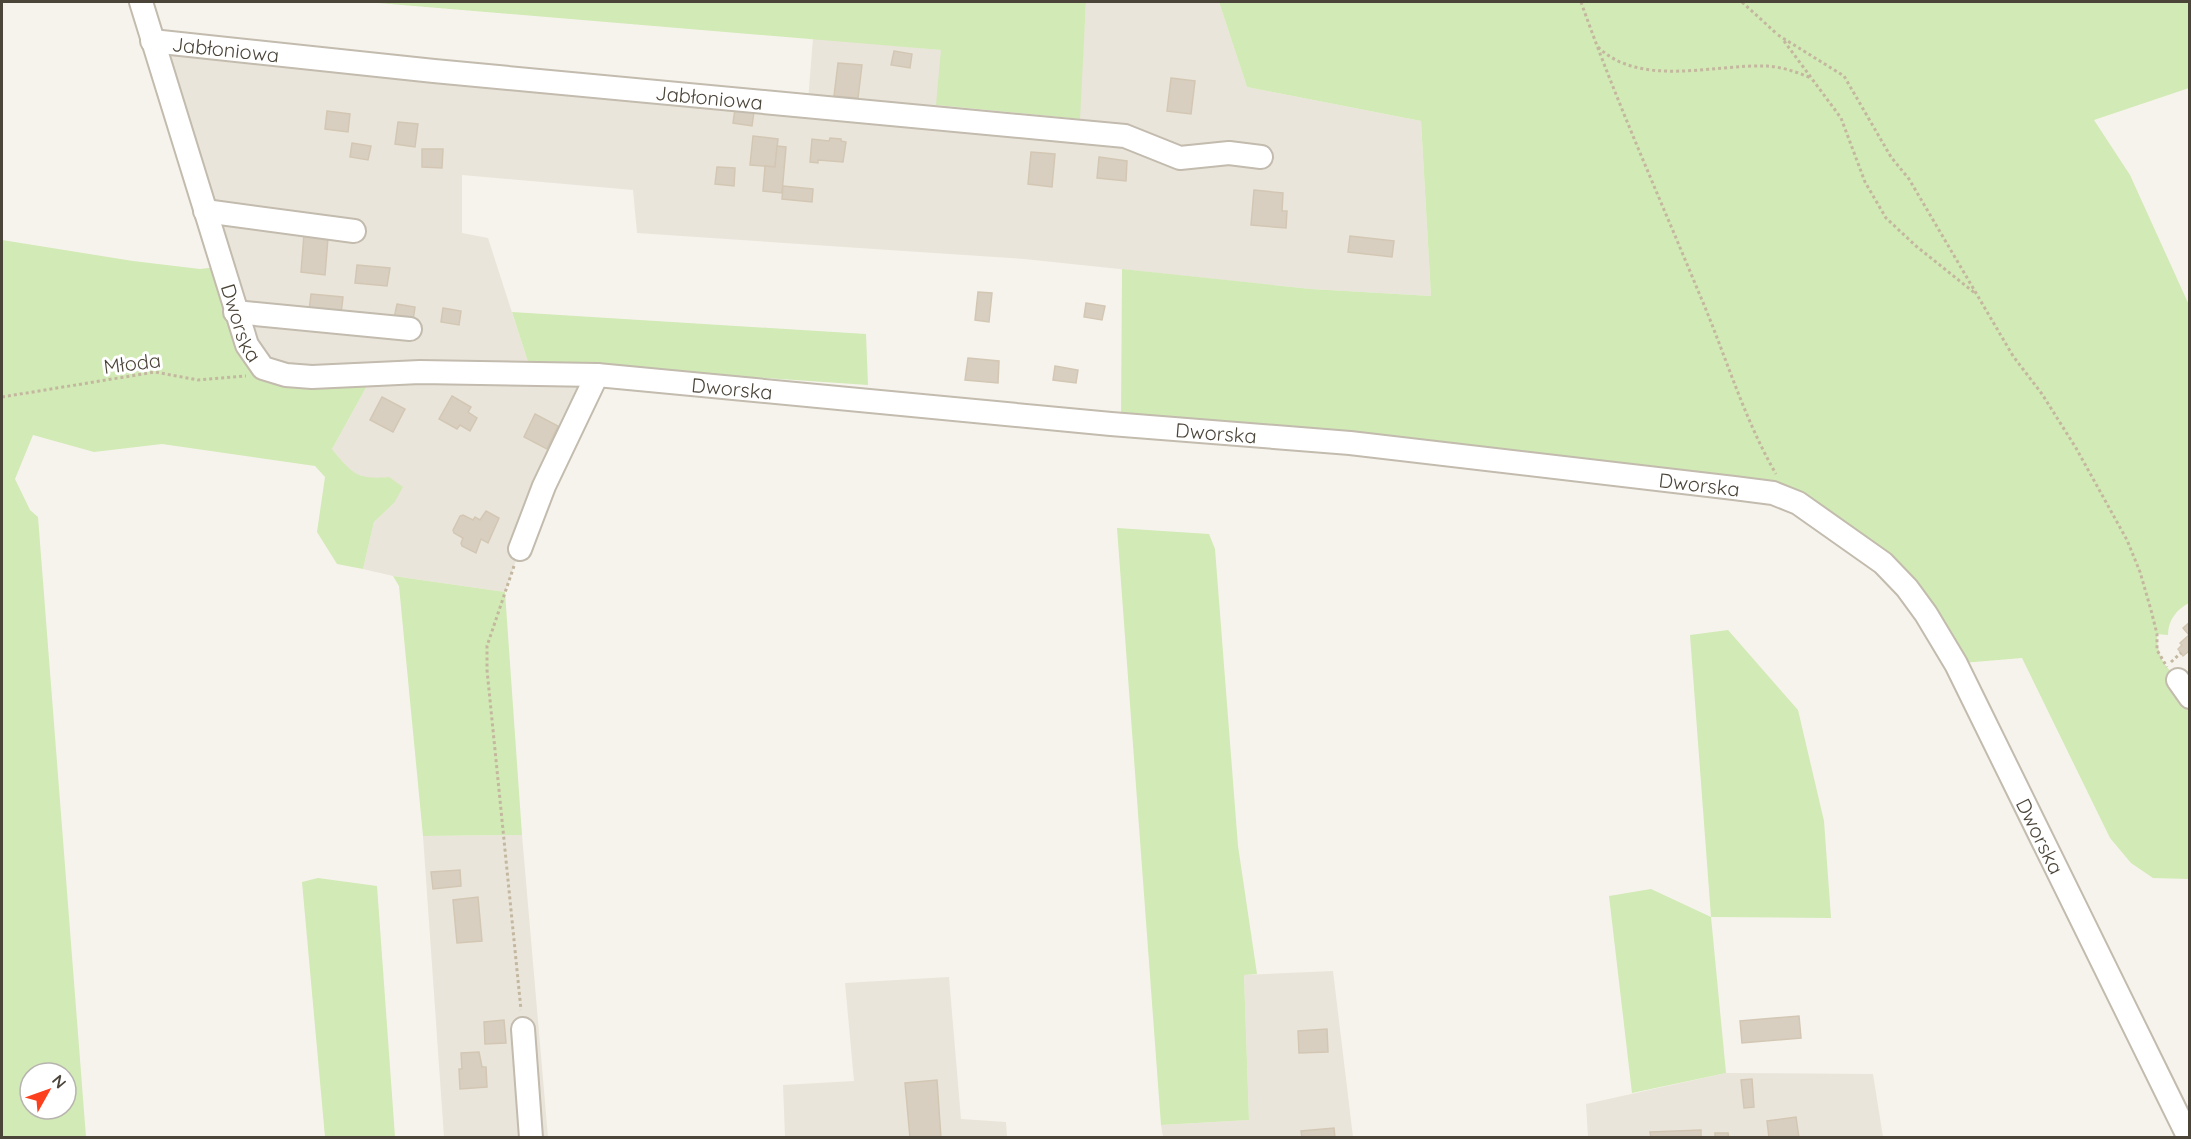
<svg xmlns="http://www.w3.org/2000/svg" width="2191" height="1139" viewBox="0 0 2191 1139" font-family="Quicksand,sans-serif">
<rect width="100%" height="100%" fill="#f6f3ec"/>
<g fill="#eae5da">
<polygon points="1086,2 1219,2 1247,87 1421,121 1431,296 1311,289 1024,259 637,233 633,190 462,175 462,233 488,238 528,362 312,366 275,365 253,341 158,36 808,101 813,38 942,50 937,105 1079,119"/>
<polygon points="449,381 593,383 520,549 505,592 393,576 363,569 374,522 394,503 389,477 372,479 352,473 332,449 368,384"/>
<polygon points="522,835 548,1137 444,1137 423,836"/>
<polygon points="1333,971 1353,1137 1163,1137 1161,1125 1249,1120 1244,975"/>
<polygon points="949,977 961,1119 1006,1122 1007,1137 785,1137 783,1085 854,1081 845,983"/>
<polygon points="1726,1073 1873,1074 1883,1137 1588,1137 1586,1104"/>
</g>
<g fill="#d2eab5" fill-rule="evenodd">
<polygon points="366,2 1086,2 1080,119 936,105 941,50"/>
<path d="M1219 2H2189V88L2094 120 2130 175 2189 305V603C2177 609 2168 620 2168 635L2157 634C2157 656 2163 664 2178 679L2183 672 2189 671V879L2153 878 2131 863 2110 838 2022 658 1962 663 1926 603 1781 488 1121 419 1122 269 1311 289 1431 296 1421 121 1247 87Z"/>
<path d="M2 240 133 261 200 269 217 267 243 355 267 381 280 385 368 384 332 449C352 473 356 480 389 477L403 487 394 503 374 522 363 569 337 564 317 532 325 477 315 466 162 444 94 452 33 435 15 479 30 510 38 517 86 1137H2ZM30 1073H66V1109H30Z"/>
<polygon points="512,312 866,334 868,385 528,362"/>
<polygon points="1117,528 1209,534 1215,549 1238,846 1257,974 1244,975 1249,1120 1161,1125"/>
<polygon points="393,576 505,592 522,835 423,836 399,586"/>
<polygon points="1728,630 1798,710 1824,821 1831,918 1711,917 1726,1073 1632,1093 1609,896 1651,889 1711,917 1690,635"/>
<polygon points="318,878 377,886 395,1137 325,1137 302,882"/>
</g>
<g fill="#d8cfc1" stroke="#d3c7b4" stroke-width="1.5">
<polygon points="894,51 912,54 910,68 891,65"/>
<polygon points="838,63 862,65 858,98 834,96"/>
<polygon points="1171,78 1195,81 1191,114 1167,111"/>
<polygon points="735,109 754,112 752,126 733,123"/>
<polygon points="327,111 350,114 348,132 325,129"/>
<polygon points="398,122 418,124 415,147 395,144"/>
<polygon points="753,136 778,139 775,167 750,165"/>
<polygon points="830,138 841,139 841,141 846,142 843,162 818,160 818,163 810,162 812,139 829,141"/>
<polygon points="352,143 371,146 368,160 350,157"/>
<polygon points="777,146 786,147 782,193 763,191 765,166 775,167"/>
<polygon points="422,149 443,149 442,168 422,167"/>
<polygon points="1031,152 1055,154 1052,187 1028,184"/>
<polygon points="1099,157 1127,161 1126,181 1097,178"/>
<polygon points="717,167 735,168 734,186 715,184"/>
<polygon points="783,186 813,189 812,202 782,199"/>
<polygon points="1254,190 1283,193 1282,211 1287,211 1286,228 1251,225"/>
<polygon points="304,234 328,238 325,275 301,272"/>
<polygon points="1350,236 1394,241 1392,257 1348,252"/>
<polygon points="357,265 390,268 387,286 355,283"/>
<polygon points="978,292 992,293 989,322 975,320"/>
<polygon points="311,294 343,297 341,314 309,311"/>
<polygon points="1086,303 1105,306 1102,320 1084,317"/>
<polygon points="397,304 415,307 413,321 394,318"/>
<polygon points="443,308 461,311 459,325 441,322"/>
<polygon points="968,358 999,361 998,383 965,380"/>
<polygon points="1055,366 1078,370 1076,383 1053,380"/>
<polygon points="452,396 471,407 468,412 477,418 470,431 460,425 457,429 439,419"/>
<polygon points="382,397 405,409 393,432 370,420"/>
<polygon points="535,414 558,426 547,449 524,437"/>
<polygon points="486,511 499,518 488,543 481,539 476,553 462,546 461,543 463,538 454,533 453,530 460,516 463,515 473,520 475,517 480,520"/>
<polygon points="2190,622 2190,654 2188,652 2183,656 2178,649 2182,645 2180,643 2189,635 2183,628"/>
<polygon points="460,870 461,886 433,889 431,872"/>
<polygon points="478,897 482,941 457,943 453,900"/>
<polygon points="1799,1016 1801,1038 1742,1043 1740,1021"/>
<polygon points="504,1020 506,1043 485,1044 484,1022"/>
<polygon points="1327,1029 1328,1052 1299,1053 1298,1031"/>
<polygon points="479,1052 482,1067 486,1067 487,1087 460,1089 459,1069 462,1069 461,1053"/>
<polygon points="1752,1079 1754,1107 1744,1108 1741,1080"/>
<polygon points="937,1080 941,1138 910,1138 905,1083"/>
<polygon points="1796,1117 1799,1138 1769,1138 1767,1121"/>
<polygon points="1334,1128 1335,1138 1302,1138 1301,1131"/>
<polygon points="1701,1130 1701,1138 1651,1138 1650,1132"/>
<polygon points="1715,1133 1728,1133 1729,1138 1715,1138"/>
</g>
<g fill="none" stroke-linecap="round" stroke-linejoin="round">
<g stroke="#c2bbae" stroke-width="26">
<g id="minor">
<path id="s1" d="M141 2 247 345 263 368 286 375 312 377 420 372 597 375 1111 424 1350 443 1734 488 1773 493 1798 503 1883 563 1907 588 1926 614 1956 664 2189 1138"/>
<path id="s2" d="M152 41 434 71 1125 136 1180 158 1229 153 1261 157"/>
<polyline points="205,211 354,231"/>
<polyline points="235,312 410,329"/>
<polyline points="520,549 544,486 597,375"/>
<polyline points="2178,680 2190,697"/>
<polyline points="523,1029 531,1138"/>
</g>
</g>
<g stroke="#c4b79f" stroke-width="3" stroke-dasharray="3 3" stroke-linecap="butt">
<path d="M1581 2C1616 101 1659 196 1699 293 1725 353 1743 417 1776 474"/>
<polyline points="1742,2 1777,34"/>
<polyline points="1778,35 1844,76 1891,157 1909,179 2013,356 2042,394 2076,448 2127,540 2140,572 2151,610 2157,634 2157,650 2167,667"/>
<polyline points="1784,41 1841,118 1865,182 1886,218 1916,246 1976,294"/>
<path d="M1598 47C1640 88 1714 64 1767 66 1782 67 1797 72 1811 78"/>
<polyline points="2,397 155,372 198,380 246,376"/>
<polyline points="514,566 487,646 487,670 521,1010"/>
<polyline points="2171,662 2181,653"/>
</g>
<use href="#minor" stroke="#fff" stroke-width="22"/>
</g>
<g text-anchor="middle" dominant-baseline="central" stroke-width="6" stroke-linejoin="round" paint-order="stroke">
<g font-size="20" fill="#4b4439" stroke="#fff">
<text stroke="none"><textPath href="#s2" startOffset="74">Jabłoniowa</textPath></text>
<text stroke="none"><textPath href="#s2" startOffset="560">Jabłoniowa</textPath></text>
<text stroke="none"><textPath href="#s1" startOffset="336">Dworska</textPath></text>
<text transform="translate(132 363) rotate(-7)">Młoda</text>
<text stroke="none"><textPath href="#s1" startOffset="858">Dworska</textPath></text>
<text stroke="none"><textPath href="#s1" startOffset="1344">Dworska</textPath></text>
<text stroke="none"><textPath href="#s1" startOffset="1830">Dworska</textPath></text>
<text stroke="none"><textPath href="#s1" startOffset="2352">Dworska</textPath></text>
</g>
</g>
<rect width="2191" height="1139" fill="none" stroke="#4b4439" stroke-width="6"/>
<g transform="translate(48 1091) rotate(50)"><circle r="28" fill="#ffffff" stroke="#b7b4b0" stroke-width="1.5"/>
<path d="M0-4.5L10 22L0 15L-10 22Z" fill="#fc3f1d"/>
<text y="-9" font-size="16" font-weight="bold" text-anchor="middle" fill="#4b4439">N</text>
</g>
</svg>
